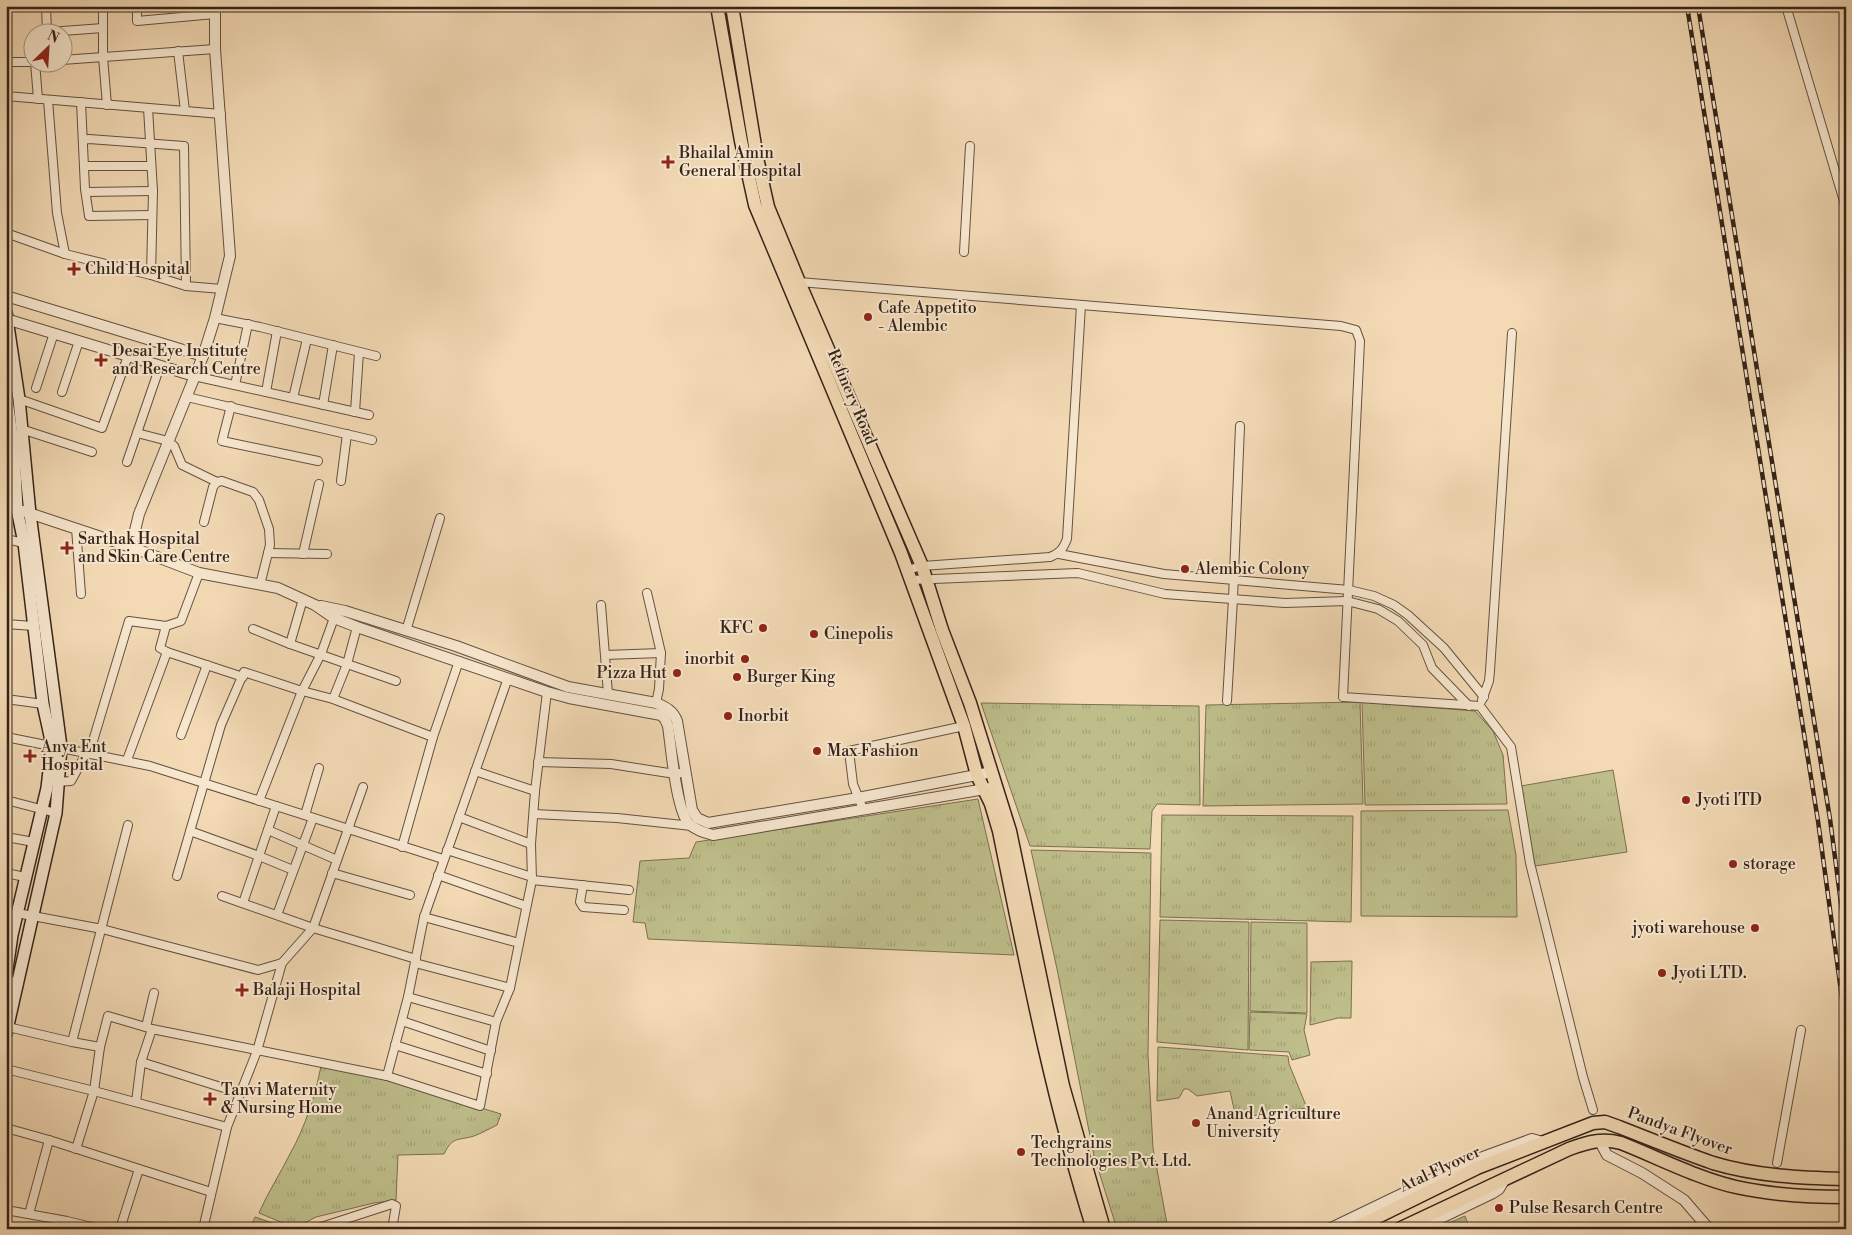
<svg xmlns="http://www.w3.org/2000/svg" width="1852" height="1235" viewBox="0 0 1852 1235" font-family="'Libre Bodoni',serif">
<defs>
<pattern id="grass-tufts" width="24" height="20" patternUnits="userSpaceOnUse" patternTransform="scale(1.25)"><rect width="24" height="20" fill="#bebe8b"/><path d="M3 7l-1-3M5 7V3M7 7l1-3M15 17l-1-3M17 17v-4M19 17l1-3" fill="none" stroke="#a4a377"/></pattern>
</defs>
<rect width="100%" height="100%" fill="#f3dab5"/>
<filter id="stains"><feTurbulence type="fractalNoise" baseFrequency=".004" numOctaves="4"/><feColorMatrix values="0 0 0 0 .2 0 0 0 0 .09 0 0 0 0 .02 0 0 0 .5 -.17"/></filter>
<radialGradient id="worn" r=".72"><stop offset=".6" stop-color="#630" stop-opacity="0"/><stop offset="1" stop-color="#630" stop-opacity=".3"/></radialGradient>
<g fill="url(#grass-tufts)" stroke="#7a7052">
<polygon points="1360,702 1363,804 1203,806 1206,705"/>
<polygon points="1362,702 1475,711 1493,731 1503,755 1507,804 1365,805"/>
<polygon points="981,703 1199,706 1200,805 1157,804 1152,811 1150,849 1030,846"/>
<polygon points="1613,770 1627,852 1535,866 1521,786"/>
<polygon points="978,799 1014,955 648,939 645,923 633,922 640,861 689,858 696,842"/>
<polygon points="1508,810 1516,855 1517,917 1361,916 1361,811"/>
<polygon points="1162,815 1353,816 1351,922 1160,917"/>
<polygon points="1031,850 1151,853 1148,1055 1153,1148 1168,1229 1117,1229 1094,1156 1057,969"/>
<polygon points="1160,920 1249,922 1248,1050 1157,1042"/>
<polygon points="1251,922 1307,923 1307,1013 1250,1011"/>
<polygon points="1352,961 1351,1018 1338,1018 1310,1025 1311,962"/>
<polygon points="1250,1012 1307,1014 1304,1030 1310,1055 1292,1060 1289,1052 1249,1050"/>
<polygon points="1158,1047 1288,1056 1289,1064 1307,1108 1236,1118 1230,1091 1197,1096 1188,1089 1184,1089 1179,1098 1157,1101"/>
<path d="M321 1066 387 1079 501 1114 497 1125C489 1129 482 1133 474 1136 457 1141 453 1136 444 1154L398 1155 396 1200 374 1203 316 1217 295 1228 259 1213C268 1192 280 1174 290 1154 305 1127 315 1097 321 1066Z"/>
<polygon points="1465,1216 1470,1229 1435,1229"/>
<polygon points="255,1217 290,1229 250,1229"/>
</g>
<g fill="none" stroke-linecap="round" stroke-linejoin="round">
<g stroke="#64513f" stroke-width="10">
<g id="minor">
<polyline points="46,6 47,32"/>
<polyline points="103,6 103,57 107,105"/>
<polyline points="137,6 137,21 215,14"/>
<polyline points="1786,6 1846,208"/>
<polyline points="49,32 103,28"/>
<polyline points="178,51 185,111"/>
<polyline points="62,60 215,49"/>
<polyline points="6,62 32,62"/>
<polyline points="35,62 38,99"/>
<polyline points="6,96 221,114"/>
<polyline points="48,100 57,213 65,254"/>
<polyline points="81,102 85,189 89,216 152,215"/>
<polyline points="148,108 153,191 151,275"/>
<polyline points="83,140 89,139 184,146 186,286"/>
<polyline points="84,166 151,166"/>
<polyline points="86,192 153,191"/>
<polyline points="6,233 65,254 151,275 186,286 222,289"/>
<polyline points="964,252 970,146"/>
<polyline points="799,282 1341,326 1356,330 1360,341 1343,697 1480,706 1511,747 1530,863 1583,1077 1593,1110"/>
<polyline points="215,318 260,327 376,356"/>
<polyline points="194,376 369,415"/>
<polyline points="235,385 248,324"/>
<polyline points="36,388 54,333"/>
<polyline points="62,392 79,341"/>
<polyline points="266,392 277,331"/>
<polyline points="187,397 372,440"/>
<polyline points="293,398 307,339"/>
<polyline points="19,399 102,428 128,356"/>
<polyline points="323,405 333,345"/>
<polyline points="231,406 222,441 318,461"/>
<polyline points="355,412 359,352"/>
<polyline points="21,429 92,452"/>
<polyline points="137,433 168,441 174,446 182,465 217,482"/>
<polyline points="127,462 160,366"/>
<polyline points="341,481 347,434"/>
<polyline points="6,508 17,509"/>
<polyline points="204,522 213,487 217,482 222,481 253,492 259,500 269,529 270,545 260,585"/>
<polyline points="76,528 81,594"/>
<polyline points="6,539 24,543"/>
<polyline points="268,553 327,554"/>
<polyline points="303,554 319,484"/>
<polyline points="1059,554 1164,574 1349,590 1374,596 1394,605 1408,615 1444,648 1484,697"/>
<path d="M907 570 922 566 1050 557C1060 553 1063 549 1067 539L1081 305"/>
<polyline points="910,580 1078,573 1165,594 1285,603 1347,601 1378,609 1398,621 1423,645 1432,668 1469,706"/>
<polyline points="647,593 661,653 659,689 656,703"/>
<polyline points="601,605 608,694"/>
<polyline points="6,624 33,626"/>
<polyline points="166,626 160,648 167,652 243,677"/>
<polyline points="253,629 290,644 396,681"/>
<polyline points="406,631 440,518"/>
<polyline points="290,644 303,599"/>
<polyline points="605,655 661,653"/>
<polyline points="6,699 43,704"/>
<polyline points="333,699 347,664 357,627"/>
<polyline points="1482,700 1489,681 1490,671 1512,333"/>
<polyline points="1227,701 1233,599 1240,426"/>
<polyline points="181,735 207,665"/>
<polyline points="6,737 150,766 443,859"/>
<polyline points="127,760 167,652"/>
<polyline points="538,762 611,764 675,774 686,772"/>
<polyline points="475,771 535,791"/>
<polyline points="56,782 71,781 93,741 129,621 166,626 181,621 199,573"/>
<polyline points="6,800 56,813"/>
<polyline points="259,801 302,691 321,654 334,618"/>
<polyline points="863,809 853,784 849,751 964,726"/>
<polyline points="534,814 617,818 692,826"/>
<polyline points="305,815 319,768"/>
<polyline points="459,817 531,844"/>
<polyline points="268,830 337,860"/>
<polyline points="190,831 259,856 293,870"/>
<polyline points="6,837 34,842"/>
<polyline points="402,847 433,737 459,661"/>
<polyline points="447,850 532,877"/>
<polyline points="6,873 25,877"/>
<polyline points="332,873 410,895"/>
<polyline points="438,875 526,906"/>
<polyline points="177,876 221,725 244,672 302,691 333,699 433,737"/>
<polyline points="532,880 629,890"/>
<polyline points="583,885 580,902 583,907 624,910"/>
<polyline points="222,896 313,928 363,787"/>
<polyline points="243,903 276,806"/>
<polyline points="17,913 102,929 258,970 282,963 313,928 416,959"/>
<polyline points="277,915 313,818"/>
<polyline points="424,917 519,943"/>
<polyline points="415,963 510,988"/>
<polyline points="408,997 496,1022"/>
<polyline points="402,1021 491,1051"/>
<polyline points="8,1027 72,1042 100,1047"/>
<polyline points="146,1027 154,993"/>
<polyline points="72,1042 128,825"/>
<polyline points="395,1045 487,1074"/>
<polyline points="141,1062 240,1093"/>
<polyline points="6,1069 94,1091 227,1127"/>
<polyline points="387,1076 408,997 424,917 508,678"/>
<polyline points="136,1102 141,1062 152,1029"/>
<polyline points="6,1128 49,1140 211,1192"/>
<polyline points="76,1149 94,1091 100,1047 108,1016 152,1029 387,1076 480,1106 496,1022 510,988 532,880 531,844 535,791 547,692"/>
<polyline points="1777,1163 1801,1030"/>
<polyline points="6,1210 67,1221 100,1229"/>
<polyline points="29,1214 49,1140"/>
<polyline points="120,1229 139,1169"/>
<polyline points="203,1229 227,1127 257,1051 282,963"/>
<polyline points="315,1229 392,1204 396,1206 392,1229"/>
</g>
</g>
<g stroke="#64513f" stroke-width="12">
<g id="tertiary">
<polyline points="6,296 203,356"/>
<polyline points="6,319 194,376"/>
<path d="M23 511 131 547 199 573 278 588 315 605 334 618 357 627 547 692 569 698 661 715 665 719 668 726C671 746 676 810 689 824 696 830 705 833 713 835L991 788"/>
<polyline points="131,547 139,514 203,356 215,318 230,256 215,49 215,6"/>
<path d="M321 606 345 611 456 646 568 687 656 703C666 707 673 711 677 721L692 810 697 818 708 823 858 798 992 772"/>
<polyline points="6,982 18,983"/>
<polyline points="1599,1140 1607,1155 1642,1173 1684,1200 1709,1229"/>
<polyline points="1329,1229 1464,1164 1532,1139 1543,1142"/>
<polyline points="1418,1229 1493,1193 1499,1189 1505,1179"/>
</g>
</g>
<g stroke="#352318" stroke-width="14">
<g id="secondary">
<polyline points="6,312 19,399 30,514 61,747 56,813 6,1034"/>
<polyline points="6,393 14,450 17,509 24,543 43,704 52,745 47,788 12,935 6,976"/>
</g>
</g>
<g stroke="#352318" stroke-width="15">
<g id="primary">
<path d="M717 6 741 141 755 205 901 553 964 726 977 775 991 804 999 831C1026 964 1052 1099 1093 1229"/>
<polyline points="732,6 757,158 768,207 799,282 922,566 942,630 970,703 1010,831 1063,1086 1104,1229"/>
<path d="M1353 1229 1477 1168 1593 1123 1605 1122 1619 1127C1650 1139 1681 1152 1713 1163 1756 1176 1801 1178 1846 1179"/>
<path d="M1399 1229 1569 1149C1588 1142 1602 1138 1621 1143 1659 1158 1697 1178 1736 1187 1772 1195 1809 1197 1846 1197"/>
</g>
</g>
<use href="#minor" stroke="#f7e7cf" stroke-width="8"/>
<use href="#tertiary" stroke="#f7e7cf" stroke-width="10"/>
<use href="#secondary" stroke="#f7e7cf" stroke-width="11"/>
<use href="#primary" stroke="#f3dab5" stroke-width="12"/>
<g stroke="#352318" stroke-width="4.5">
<g id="rail">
<polyline points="1687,6 1818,821 1846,1028"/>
<polyline points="1698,6 1830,819 1846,942"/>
</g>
</g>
<use href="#rail" stroke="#f7e7cf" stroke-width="2.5" stroke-dasharray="8" stroke-linecap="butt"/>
</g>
<g fill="#8f2418" stroke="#f7e7cf" stroke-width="2">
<path d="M665.5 154.5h5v5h5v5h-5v5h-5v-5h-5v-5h5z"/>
<path d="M71.5 261.5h5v5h5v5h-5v5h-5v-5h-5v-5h5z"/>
<circle cx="868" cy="317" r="5"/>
<path d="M98.5 352.5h5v5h5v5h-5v5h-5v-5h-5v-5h5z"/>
<path d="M64.5 540.5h5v5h5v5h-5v5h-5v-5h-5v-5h5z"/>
<circle cx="1185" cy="569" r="5"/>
<circle cx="763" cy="628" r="5"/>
<circle cx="814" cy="634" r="5"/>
<circle cx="745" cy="659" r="5"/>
<circle cx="677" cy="673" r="5"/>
<circle cx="737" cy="677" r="5"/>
<circle cx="728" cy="716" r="5"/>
<circle cx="817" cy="751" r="5"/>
<path d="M27.5 748.5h5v5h5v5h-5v5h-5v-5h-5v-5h5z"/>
<circle cx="1686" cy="800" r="5"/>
<circle cx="1733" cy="864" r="5"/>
<circle cx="1755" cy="928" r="5"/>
<circle cx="1662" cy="973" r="5"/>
<path d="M239.5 982.5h5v5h5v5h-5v5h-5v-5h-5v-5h5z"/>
<path d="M207.5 1091.5h5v5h5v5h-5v5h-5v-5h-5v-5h5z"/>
<circle cx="1196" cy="1123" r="5"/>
<circle cx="1021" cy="1152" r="5"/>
<circle cx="1499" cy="1208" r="5"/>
</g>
<g text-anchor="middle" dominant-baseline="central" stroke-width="4" stroke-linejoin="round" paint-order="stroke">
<g font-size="16" fill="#352318" stroke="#f7e7cf" text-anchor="start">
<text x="679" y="153">Bhailal Amin<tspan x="679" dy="18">General Hospital</tspan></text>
<text x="85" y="269">Child Hospital</text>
<text x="878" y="308">Cafe Appetito<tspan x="878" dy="18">- Alembic</tspan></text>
<text x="112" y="351">Desai Eye Institute<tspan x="112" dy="18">and Research Centre</tspan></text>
<text x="78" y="539">Sarthak Hospital<tspan x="78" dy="18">and Skin Care Centre</tspan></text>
<text x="1195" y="569">Alembic Colony</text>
<text x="753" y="628" text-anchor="end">KFC</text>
<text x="824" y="634">Cinepolis</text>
<text x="735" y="659" text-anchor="end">inorbit</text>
<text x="667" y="673" text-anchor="end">Pizza Hut</text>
<text x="747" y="677">Burger King</text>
<text x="738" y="716">Inorbit</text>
<text x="41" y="747">Anya Ent<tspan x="41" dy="18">Hospital</tspan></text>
<text x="827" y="751">Max Fashion</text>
<text x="1696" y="800">Jyoti lTD</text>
<text x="1743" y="864">storage</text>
<text x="1745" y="928" text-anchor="end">jyoti warehouse</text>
<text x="1672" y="973">Jyoti LTD.</text>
<text x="253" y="990">Balaji Hospital</text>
<text x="221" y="1090">Tanvi Maternity<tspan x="221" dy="18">&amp; Nursing Home</tspan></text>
<text x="1206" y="1114">Anand Agriculture<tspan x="1206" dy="18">University</tspan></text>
<text x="1031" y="1143">Techgrains<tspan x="1031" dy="18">Technologies Pvt. Ltd.</tspan></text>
<text x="1509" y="1208">Pulse Resarch Centre</text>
</g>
<g font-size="16" fill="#352318" stroke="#f7e7cf">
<text transform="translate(852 397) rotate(67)">Refinery Road</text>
<text transform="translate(1680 1131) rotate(20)">Pandya Flyover</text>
<text transform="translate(1440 1169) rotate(-25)">Atal Flyover</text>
</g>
</g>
<rect width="1852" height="1235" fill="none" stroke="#f3dab5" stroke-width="25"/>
<rect x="8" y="8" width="1837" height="1220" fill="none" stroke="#352318" stroke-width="2.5"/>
<rect x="12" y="12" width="1827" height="1210" fill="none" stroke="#352318"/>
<g transform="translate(48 48) rotate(25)"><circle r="24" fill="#f7e7cf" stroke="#a99986"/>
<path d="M0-4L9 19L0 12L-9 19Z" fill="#8f2418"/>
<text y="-8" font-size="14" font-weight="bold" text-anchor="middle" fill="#352318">N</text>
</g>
<rect width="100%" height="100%" filter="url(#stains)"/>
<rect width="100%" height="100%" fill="url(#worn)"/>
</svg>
